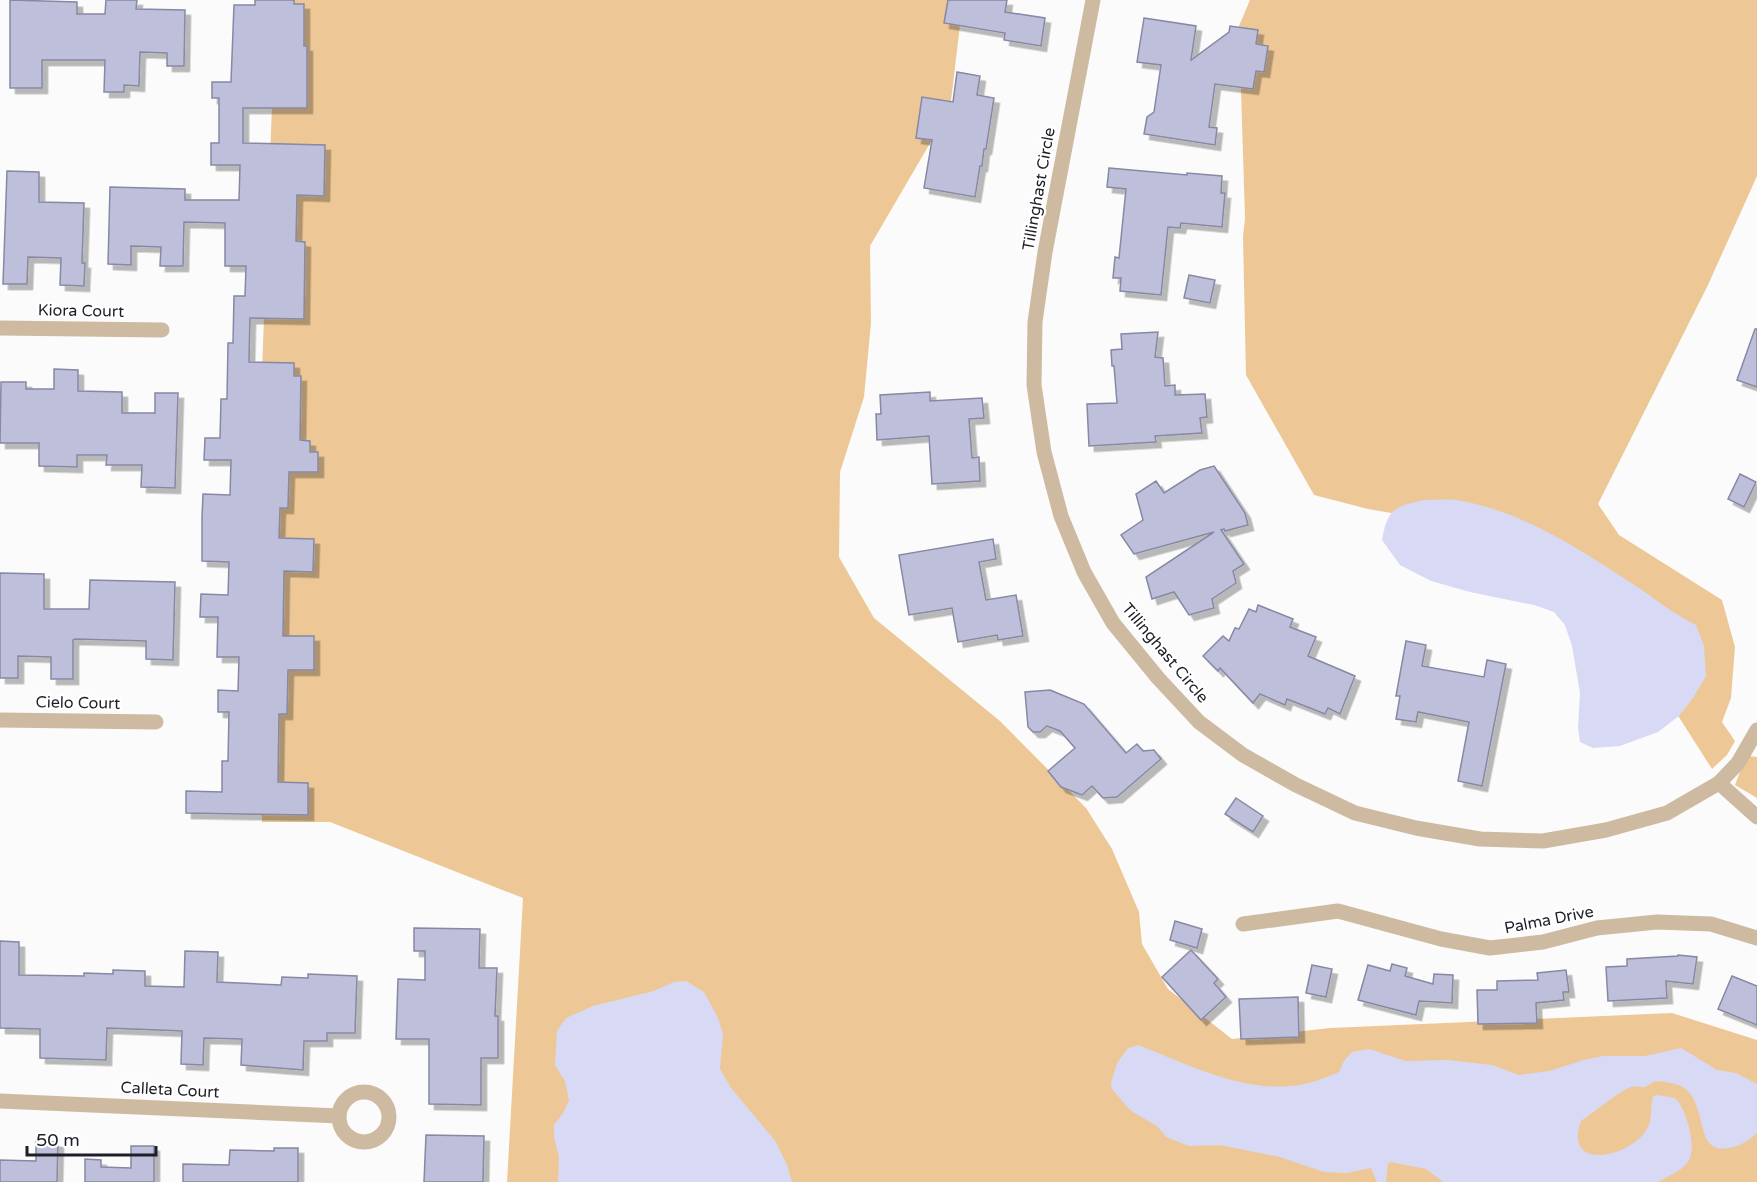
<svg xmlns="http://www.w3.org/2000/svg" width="1757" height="1182" viewBox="0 0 1757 1182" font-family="'Varela Round',sans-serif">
<defs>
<filter id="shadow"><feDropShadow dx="5.5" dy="5.5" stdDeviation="0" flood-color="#0004"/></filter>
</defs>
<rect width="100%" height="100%" fill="#fbfbfb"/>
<g fill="#edc896">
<polygon points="276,0 963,0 950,109 870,246 871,323 864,397 840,472 839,557 874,618 1000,721 1086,808 1112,849 1139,912 1142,944 1168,989 1232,1039 1330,1028 1672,1013 1757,1040 1757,1182 507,1182 523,898 330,822 262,822 258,477"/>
<polygon points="1250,0 1757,0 1757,176 1708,285 1598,504 1619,535 1722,600 1735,647 1731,698 1722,722 1735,741 1727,755 1712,769 1675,711 1696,679 1438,521 1368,509 1314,495 1246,375 1243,237 1245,218 1239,26"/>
<polygon points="1749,756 1757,757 1757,798 1735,785 1742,766"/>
</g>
<g fill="#d8d9f4">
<path d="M1424 500C1434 500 1446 499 1456 500 1525 511 1585 553 1642 590 1660 603 1676 615 1696 625L1704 646 1706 676 1693 698 1679 716 1658 732 1620 746 1593 748 1580 742 1578 728 1580 693 1572 646 1565 625 1554 612 1534 605 1470 592 1431 581 1400 565 1382 540C1388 508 1394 507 1424 500Z"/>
<polygon points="686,981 704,992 718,1018 723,1034 720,1069 731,1088 776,1142 787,1165 792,1182 558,1182 559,1157 554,1137 554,1125 563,1113 569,1100 565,1081 555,1065 557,1031 566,1018 593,1006 654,991 674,982"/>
<path d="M1138 1045C1185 1063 1238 1091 1290 1086 1307 1085 1323 1079 1339 1072L1344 1061 1352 1052 1369 1049 1406 1061 1447 1060 1492 1065 1519 1075 1549 1071 1584 1060 1603 1056H1645L1681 1048 1717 1070 1736 1073 1757 1084V1133C1749 1141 1740 1146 1729 1148 1690 1156 1712 1093 1675 1084 1670 1083 1663 1081 1657 1081 1652 1082 1649 1085 1645 1087 1641 1088 1636 1085 1631 1087 1619 1091 1593 1113 1581 1121 1563 1172 1630 1158 1647 1129 1653 1118 1650 1108 1653 1096L1658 1095 1675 1098C1686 1108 1697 1146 1689 1160 1683 1171 1668 1176 1658 1182H1443L1426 1169 1391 1162 1388 1163 1386 1182H1377L1371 1168 1347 1173 1324 1172 1280 1157 1220 1145 1189 1146 1166 1137 1158 1127 1130 1110 1112 1089 1111 1083 1117 1063 1128 1048Z"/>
</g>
<g fill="#bebfdb" stroke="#8788a3" stroke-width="1.5" filter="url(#shadow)">
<polygon points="10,0 77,2 77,14 105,14 106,0 137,0 136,9 185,10 184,66 167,66 167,53 140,52 139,86 124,85 124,92 104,92 105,60 42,60 42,88 10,88"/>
<polygon points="255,0 294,0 294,4 304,4 304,46 307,46 307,108 243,108 243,143 325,145 324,196 297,195 296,241 305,242 304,319 250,318 249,362 294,363 294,376 301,376 300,440 310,441 310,452 318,452 318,472 289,472 288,508 280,508 279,538 314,539 313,572 284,571 283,636 314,636 314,670 288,670 287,714 279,714 278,782 308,783 308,815 186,813 186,791 222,792 222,761 228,761 229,712 218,712 218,690 238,691 239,657 217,657 218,617 200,617 201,594 228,595 229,562 202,561 202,517 203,494 230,495 231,460 204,460 205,438 220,438 221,399 227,399 228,343 233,343 234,296 245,296 246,266 225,266 225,223 184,222 183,266 160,266 161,247 131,246 131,265 108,264 110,187 185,189 185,200 239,200 240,165 211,165 211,143 219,143 219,98 212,98 212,82 231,82 234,5 255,5"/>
<polygon points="948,0 1007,0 1005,12 1045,18 1041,46 1004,40 1005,33 944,23"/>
<polygon points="1144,18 1196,26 1191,60 1229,32 1230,26 1258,30 1256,44 1268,46 1264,72 1256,71 1253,89 1215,84 1209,127 1217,128 1215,145 1144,134 1147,117 1154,112 1161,65 1137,62"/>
<polygon points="957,72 980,76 977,95 994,98 986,149 984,149 982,166 980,166 975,197 924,188 932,140 916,138 922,97 953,102"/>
<polygon points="1109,168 1187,175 1187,173 1222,176 1221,193 1225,193 1222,227 1181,223 1180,228 1168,227 1161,295 1120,291 1121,278 1113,278 1115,257 1119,258 1126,189 1107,187"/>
<polygon points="7,171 39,172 39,202 84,203 82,263 85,263 84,286 60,285 61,258 28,257 27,284 3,284"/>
<polygon points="1189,275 1215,280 1210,303 1184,298"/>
<polygon points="1755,329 1757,329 1757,387 1737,380"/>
<polygon points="1158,332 1155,357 1163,358 1165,386 1175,385 1175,395 1205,394 1207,417 1200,418 1202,433 1155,436 1156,442 1089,446 1087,404 1117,403 1114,366 1112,366 1111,350 1122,349 1121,334"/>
<polygon points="54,369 78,370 78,391 122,392 122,413 155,413 155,393 178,393 175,488 141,487 142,465 106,465 107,455 77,455 77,467 39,466 39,443 0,443 1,382 26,382 26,389 54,389"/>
<polygon points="930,392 930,401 982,398 984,418 969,419 972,458 979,457 980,481 932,484 929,436 877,440 876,414 881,414 880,395"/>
<polygon points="1214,466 1245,513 1248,525 1225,531 1224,529 1221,530 1244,564 1233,571 1236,583 1212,599 1214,608 1189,615 1174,592 1152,599 1146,577 1214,532 1134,554 1121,535 1143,520 1136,494 1156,481 1164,493 1200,470"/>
<polygon points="1740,474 1756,482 1744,507 1728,499"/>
<polygon points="993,539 996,559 979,562 986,600 1016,595 1023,636 998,640 997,635 958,642 952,608 909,615 899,555"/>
<polygon points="0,573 44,574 44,609 89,609 90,580 175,582 173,660 146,659 146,641 75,639 73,640 73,679 51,679 51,657 18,656 18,678 0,678"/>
<polygon points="1258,605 1293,619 1290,627 1316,637 1308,656 1355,676 1340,714 1328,708 1325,714 1287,699 1285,705 1260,694 1253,703 1220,668 1218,671 1203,656 1223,636 1229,641 1235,628 1239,629 1249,609 1256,612"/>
<polygon points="1406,641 1426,645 1422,666 1484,677 1487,660 1506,664 1482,786 1458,781 1469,722 1418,712 1416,722 1396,719 1400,696 1396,696"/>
<polygon points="1050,690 1084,704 1126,753 1137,744 1143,751 1154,750 1161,759 1117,797 1103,798 1092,786 1082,795 1061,787 1048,771 1075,748 1060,731 1047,726 1040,732 1033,732 1028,727 1025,692"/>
<polygon points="1236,798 1263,816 1253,832 1225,814"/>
<polygon points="1175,921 1202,929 1197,948 1170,940"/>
<polygon points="414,928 480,929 479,968 497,968 495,1016 498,1016 498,1058 481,1058 481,1105 429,1104 429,1039 396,1039 398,979 425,980 425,951 414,951"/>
<polygon points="0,941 19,942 19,975 84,976 84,973 113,974 113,970 145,971 145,986 184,987 185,951 218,952 217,982 281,985 282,977 308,978 308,974 357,976 355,1033 327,1033 327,1041 304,1041 303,1070 241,1065 242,1039 204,1038 203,1065 181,1064 182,1031 107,1028 106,1060 40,1058 40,1029 0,1028"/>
<polygon points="1191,950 1218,979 1214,983 1226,997 1201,1020 1162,977"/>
<polygon points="1678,955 1697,957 1693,984 1666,981 1667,998 1608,1001 1606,967 1627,966 1627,959 1678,956"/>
<polygon points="1392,964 1407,968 1405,976 1433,984 1434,974 1453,975 1452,1003 1419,1001 1416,1015 1358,1000 1368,965 1390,971"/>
<polygon points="1312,965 1332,969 1326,997 1306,993"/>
<polygon points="1566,970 1569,992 1563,992 1564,1000 1536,1003 1537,1023 1478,1024 1477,990 1497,990 1497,981 1538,980 1537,973"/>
<polygon points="1732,976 1757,986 1757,1025 1718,1009"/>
<polygon points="1298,997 1299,1037 1241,1039 1239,999"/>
<polygon points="426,1135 484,1136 483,1182 424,1182"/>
<polygon points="36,1141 58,1142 57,1182 0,1182 0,1160 36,1161"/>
<polygon points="131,1146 154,1146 154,1182 85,1182 85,1159 101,1160 101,1167 131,1168"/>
<polygon points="274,1148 298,1148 298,1182 183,1182 183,1164 229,1165 230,1150 274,1151"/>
</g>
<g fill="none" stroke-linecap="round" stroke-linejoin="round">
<g stroke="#cebaa0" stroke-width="15">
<polyline points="1093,0 1045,252 1035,322 1034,385 1044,452 1061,516 1084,572 1113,623 1158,678 1199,722 1243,755 1296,785 1355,813 1416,828 1480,839 1543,841 1606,830 1667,813 1719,783 1738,763 1757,730"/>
<polyline points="0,328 162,330"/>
<polyline points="0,720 156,722"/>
<polyline points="1719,783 1757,817"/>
<polyline points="1243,924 1338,911 1441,939 1490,948 1543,942 1597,928 1657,922 1711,924 1757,938"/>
<circle cx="364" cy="1117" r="25"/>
<polyline points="0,1101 339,1116"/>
</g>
</g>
<g text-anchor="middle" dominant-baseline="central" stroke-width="4.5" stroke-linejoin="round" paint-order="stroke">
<g font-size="16" fill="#1e1e28" stroke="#fff">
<text transform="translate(1039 189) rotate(-80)">Tillinghast Circle</text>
<text transform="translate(81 311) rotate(1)">Kiora Court</text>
<text transform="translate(1165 653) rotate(50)">Tillinghast Circle</text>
<text transform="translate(78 703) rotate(1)">Cielo Court</text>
<text transform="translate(1549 920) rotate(-11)">Palma Drive</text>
<text transform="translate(170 1090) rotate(3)">Calleta Court</text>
</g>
</g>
<path d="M27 1146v9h129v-9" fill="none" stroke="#1e1e28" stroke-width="3"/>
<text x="36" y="1146" font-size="18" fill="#1e1e28" stroke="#ffffff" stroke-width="4.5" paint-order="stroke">50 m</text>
</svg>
